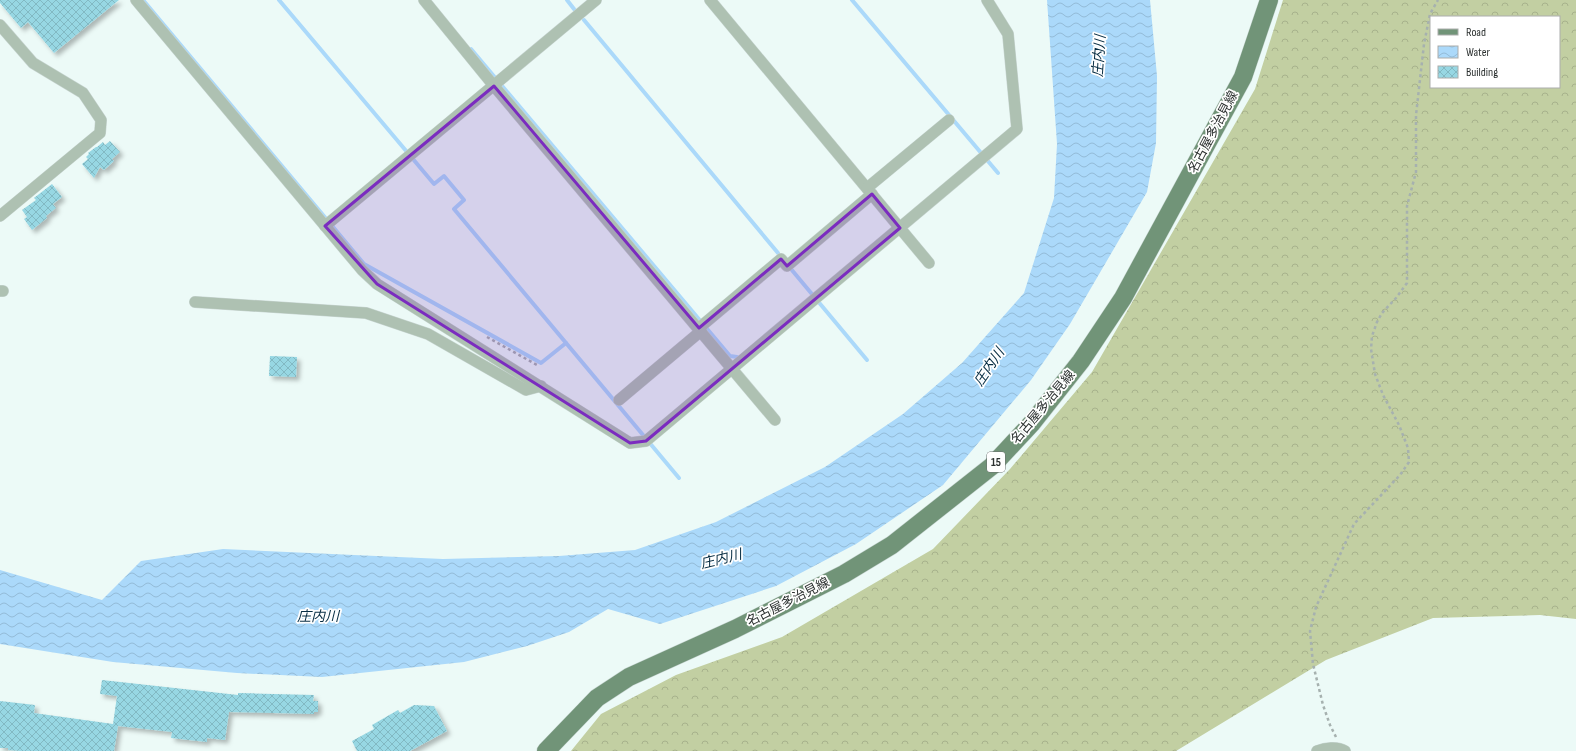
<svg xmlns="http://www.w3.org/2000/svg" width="1576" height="751" viewBox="0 0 1576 751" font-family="'Sofia Sans Condensed','Noto Sans JP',sans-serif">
<defs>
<pattern id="forest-crowns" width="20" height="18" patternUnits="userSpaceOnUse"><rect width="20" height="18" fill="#c2cfa2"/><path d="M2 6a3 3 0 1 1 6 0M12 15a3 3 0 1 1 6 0" fill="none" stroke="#a7b28c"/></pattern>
<pattern id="water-waves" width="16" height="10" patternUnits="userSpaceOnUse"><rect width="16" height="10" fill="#abd9fa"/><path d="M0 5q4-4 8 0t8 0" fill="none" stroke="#93bbd7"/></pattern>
<pattern id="building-cross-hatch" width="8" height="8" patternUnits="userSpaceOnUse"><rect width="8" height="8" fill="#97d7e3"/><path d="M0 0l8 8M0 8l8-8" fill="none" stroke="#82b9c3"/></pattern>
<filter id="shadow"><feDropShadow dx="3.5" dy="3.5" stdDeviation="2" flood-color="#0004"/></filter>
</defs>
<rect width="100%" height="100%" fill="#ecfaf7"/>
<path fill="url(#forest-crowns)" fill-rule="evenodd" d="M1283 0H1576V619L1540 615 1433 618 1326 660 1176 751H571L601 714 676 675 782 637 933 549 1010 469 1092 372 1255 89ZM1431 17H1559V87H1431Z"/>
<polygon fill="url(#water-waves)" points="1047,0 1150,0 1157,76 1156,143 1147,192 1070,324 1031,380 943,485 856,544 776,586 660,624 608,609 569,632 527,646 464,662 322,677 237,673 113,662 0,644 0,570 102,600 141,561 223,549 443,559 559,556 635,550 716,522 825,467 903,414 962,363 1024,293 1054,198 1057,144"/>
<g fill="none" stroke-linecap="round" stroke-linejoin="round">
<g stroke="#abd9fa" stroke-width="4">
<polyline points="143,0 364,264 541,363 566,343"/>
<polyline points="279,0 434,184 444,176 464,200 454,209 679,478"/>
<polyline points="567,0 574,9"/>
<polyline points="852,0 998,173"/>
<polyline points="584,20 778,253"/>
<polyline points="471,49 730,356 737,357"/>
<polyline points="791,269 867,360"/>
</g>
</g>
<g fill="url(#building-cross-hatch)" filter="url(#shadow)">
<polygon points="0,0 119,0 54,53 28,22 21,28 0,3"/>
<polygon points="110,141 120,152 112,159 114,161 104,170 100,167 94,178 82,164 88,159 86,157 89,154 88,153 96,147 97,147 103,142 105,145"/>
<polygon points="52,184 62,197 53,204 56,208 46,216 47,218 32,230 24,219 27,217 22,210 36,200 34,198"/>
<polygon points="270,356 297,357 296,377 269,376"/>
<polygon points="102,680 238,695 238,693 314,695 313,701 318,701 318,712 314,712 314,714 229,712 225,740 207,738 207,742 171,738 172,732 118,726 114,751 20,751 8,750 8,748 0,748 0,701 35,705 34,713 113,724 117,696 100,694"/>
<polygon points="414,705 434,706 447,731 410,751 357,751 352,741 374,729 372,725 398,710 400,713"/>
</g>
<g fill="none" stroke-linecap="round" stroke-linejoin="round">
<g stroke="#c9d6d3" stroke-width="12">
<g id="street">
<polyline points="136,0 362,270 377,284 630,443 646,441 1017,129 1008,34 987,0"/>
<polyline points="424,0 494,86 775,420"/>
<polyline points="710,0 929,263"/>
<polyline points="0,25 33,63 83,93 101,120 100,133 0,216"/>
<polyline points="867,188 949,120"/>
<polyline points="325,226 596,0"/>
<polyline points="0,291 3,291"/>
<polyline points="195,302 366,313 428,334 526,390 541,386"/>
<polyline points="699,328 781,259 787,266 872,194"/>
<polyline points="619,400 701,331"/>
<path d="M1317 751C1325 748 1337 746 1345 751"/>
</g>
</g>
<g stroke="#c9d6d3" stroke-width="19">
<polyline id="primary" points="546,751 597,698 629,677 735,629 844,574 892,545 992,466 1032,423 1081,361 1123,298 1243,77 1269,0"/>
</g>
<g stroke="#a6b1af" stroke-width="2.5" stroke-dasharray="3 3" stroke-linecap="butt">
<polyline points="487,337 537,365"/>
<polyline points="1336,737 1330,725 1323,705 1313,664 1310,631 1316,607 1354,524 1400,475 1409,462 1408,448 1399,425 1383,395 1375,374 1371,349 1372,336 1377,322 1382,313 1396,298 1407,283 1407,206 1416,172 1416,115 1424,44 1430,14 1438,0"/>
</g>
<use href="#street" stroke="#aec1b2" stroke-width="11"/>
<use href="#primary" stroke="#719478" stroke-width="18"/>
</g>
<path fill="#7b2cbf" fill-opacity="0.2" stroke="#7b2cbf" stroke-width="3" stroke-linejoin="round" d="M494 86 699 328 781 259 787 266 872 194 900 228 646 441 630 443 377 284 325 226Z"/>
<g text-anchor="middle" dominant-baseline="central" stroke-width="3.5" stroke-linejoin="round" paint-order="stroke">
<rect fill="#fff" stroke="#6b6f6e" stroke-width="1" x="987" y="452" width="18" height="20" rx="3"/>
<g font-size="12" font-weight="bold" fill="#2c3130">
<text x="996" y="462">15</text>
</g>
<g font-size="13" fill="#2c3130" stroke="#fff">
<text transform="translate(1213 132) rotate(-62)">名古屋多治見線</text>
<text transform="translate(1043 407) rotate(-50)">名古屋多治見線</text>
<text transform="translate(788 602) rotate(-27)">名古屋多治見線</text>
</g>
<g font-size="14" font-style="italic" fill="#072d43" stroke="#fff">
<text transform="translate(1099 56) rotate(-86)">庄内川</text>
<text transform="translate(989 367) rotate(-56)">庄内川</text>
<text transform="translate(721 559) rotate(-14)">庄内川</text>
<text x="318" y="616">庄内川</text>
</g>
</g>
<rect x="1430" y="16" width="130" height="72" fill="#ffffff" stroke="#abadac"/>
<rect x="1438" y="29" width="20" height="6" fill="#719478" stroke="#abadac"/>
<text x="1466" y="36" font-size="12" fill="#2c3130">Road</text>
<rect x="1438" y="46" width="20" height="12" fill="url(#water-waves)" stroke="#abadac"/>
<text x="1466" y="56" font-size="12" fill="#2c3130">Water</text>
<rect x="1438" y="66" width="20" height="12" fill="url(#building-cross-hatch)" stroke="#abadac"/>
<text x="1466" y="76" font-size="12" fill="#2c3130">Building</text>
</svg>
